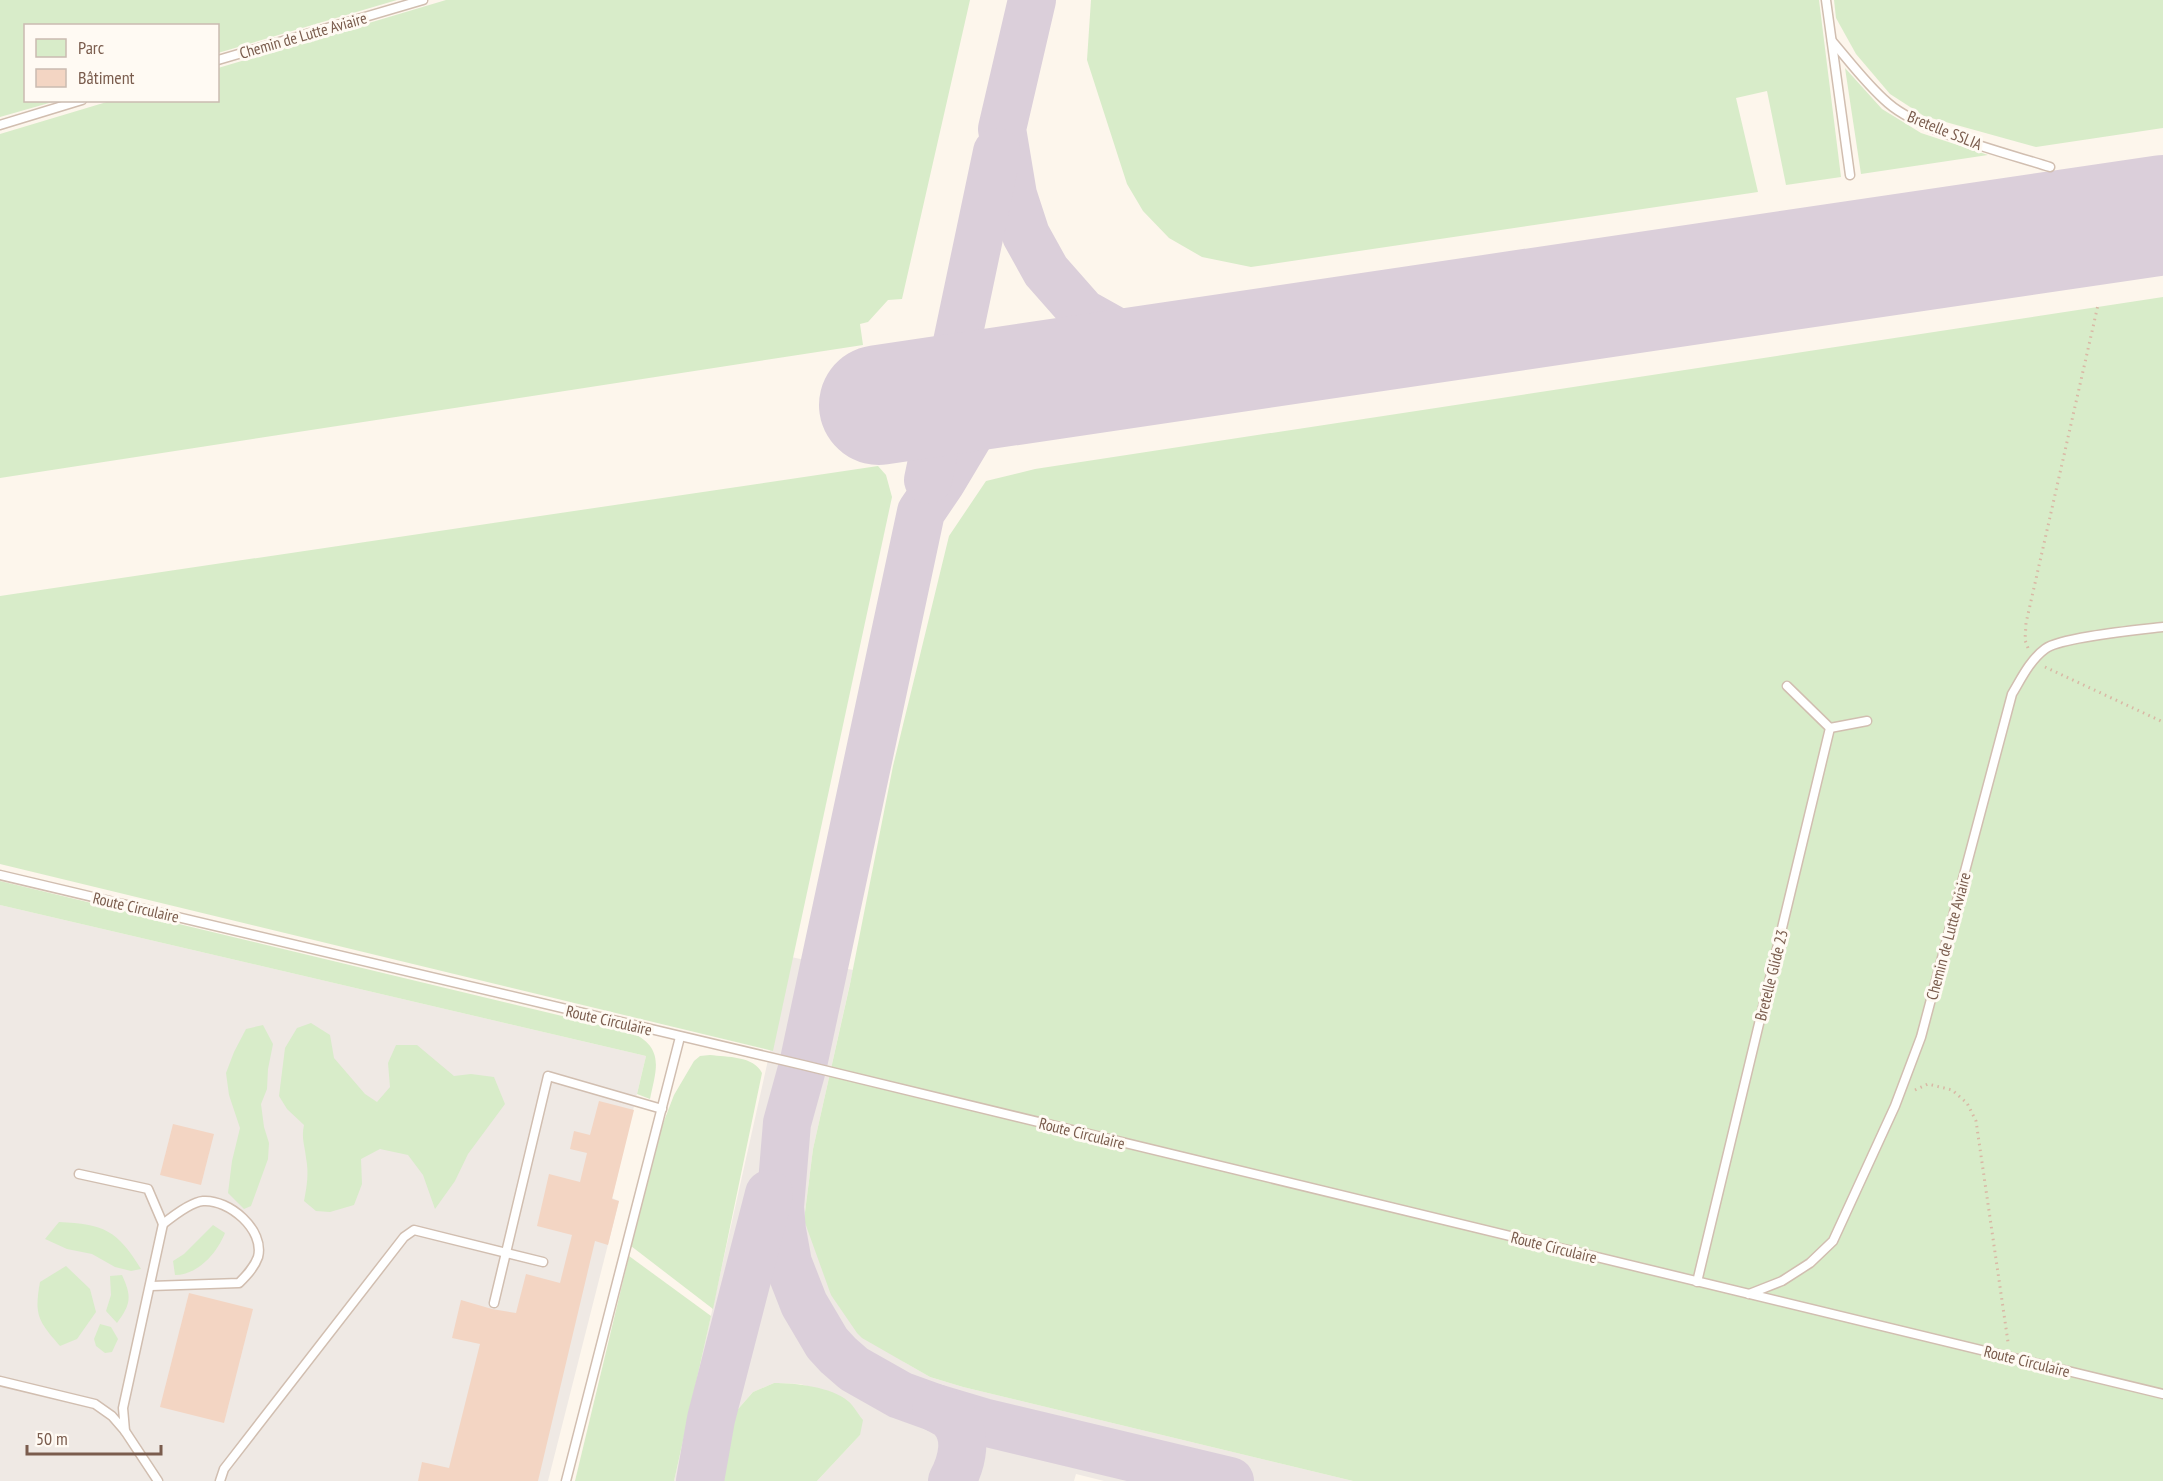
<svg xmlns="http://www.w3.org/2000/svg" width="2163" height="1481" viewBox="0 0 2163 1481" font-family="'PT Sans Narrow',sans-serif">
<rect width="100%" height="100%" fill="#fdf6ec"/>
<g fill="#efe9e4">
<polygon points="0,905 646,1056 612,1198 619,1201 548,1481 0,1481"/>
<polygon points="791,957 853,970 813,1149 804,1220 904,1362 930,1377 963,1387 1353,1481 1104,1481 1076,1474 1074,1481 817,1481 860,1435 848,1401 825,1391 800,1384 774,1383 753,1392 725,1424 713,1481 674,1481"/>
</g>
<g fill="#d8ecc9">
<polygon points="0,0 397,0 218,53 218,26 26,26 26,100 56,101 0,117"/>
<polygon points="446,0 970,0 902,299 888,300 868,322 860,324 863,345 0,478 0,134 110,101 218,100 218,68"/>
<polygon points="1091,0 1819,0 1841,177 1786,185 1767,91 1736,98 1758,192 1251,267 1202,257 1169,238 1143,211 1127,184 1087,60"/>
<polygon points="1834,0 2163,0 2163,128 2036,147 1924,116 1890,94 1856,54 1836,18"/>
<polygon points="1845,68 1882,109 1921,133 1988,155 1861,174"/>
<polygon points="2163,297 2163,1481 1353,1481 963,1387 930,1377 862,1338 857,1333 831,1295 804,1220 813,1149 850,984 893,766 949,536 986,481 1035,469"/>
<polygon points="878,466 886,475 892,497 773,1051 0,864 0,596"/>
<path d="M0 881 633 1033C665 1049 656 1070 650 1099L637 1094 646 1056 0 905Z"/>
<path d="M311 1023 330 1035 334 1058 365 1094 377 1102 390 1087 388 1063 396 1045H417L454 1076 471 1074 494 1077 505 1104 468 1154 455 1181 435 1209 423 1175 408 1155 380 1149 361 1159 362 1184 354 1205 330 1212 316 1211 304 1201C307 1186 309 1173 306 1158 305 1146 301 1138 304 1125L287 1109 279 1096 285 1048 297 1028Z"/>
<polygon points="263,1025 273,1044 268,1069 267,1089 261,1104 264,1127 269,1143 268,1159 251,1206 244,1209 228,1193 232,1161 240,1128 229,1095 226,1073 234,1052 246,1029"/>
<path d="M710 1055C727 1057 754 1056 762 1073L713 1309 631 1246 659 1134 674 1095 694 1061 700 1056Z"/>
<path d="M59 1222C104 1224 117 1230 141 1269L131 1271 115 1267 92 1254 67 1249 45 1239Z"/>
<path d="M213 1225 225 1233C217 1253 198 1275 175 1275L173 1261 184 1254Z"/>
<polygon points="629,1256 711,1316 674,1481 575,1481"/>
<path d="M66 1266 90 1289 96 1312 77 1339 60 1346C38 1321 34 1315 40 1282Z"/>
<path d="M122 1275C132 1297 131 1304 117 1323L106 1311 111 1295 110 1276Z"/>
<polygon points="100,1324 111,1327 118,1339 112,1352 105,1353 96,1346 94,1339"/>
<path d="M774 1383C795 1383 832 1387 848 1401 854 1406 858 1414 863 1420L860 1435 817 1481H713L725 1424 753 1392Z"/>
</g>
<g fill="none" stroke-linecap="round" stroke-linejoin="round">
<g stroke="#dbcfda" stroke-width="48">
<polyline points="1032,0 1002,129 1013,195 1026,235 1046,271 1083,313 1126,337 1179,351 1221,354"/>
<polyline points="1059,378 1020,389 995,401 976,424 942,481 921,512 803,1065 787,1123 780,1207 782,1230 788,1263 804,1304 827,1343 838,1355 854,1369 900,1395 936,1408 983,1422 1230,1481"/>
<polyline points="928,480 997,152"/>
<path d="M936 1408C941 1411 948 1414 952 1418 969 1436 962 1462 952 1481"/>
<polyline points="700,1481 711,1419 769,1194"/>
</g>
<polyline stroke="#dbcfda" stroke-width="120" points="879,405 2163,215"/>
</g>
<g fill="#f3d5c3">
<polygon points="599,1101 634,1110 612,1199 619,1201 608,1245 595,1241 538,1481 418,1481 422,1462 449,1468 480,1344 452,1338 461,1300 492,1309 516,1313 526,1274 560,1283 572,1235 537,1226 549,1174 580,1182 587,1153 570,1149 574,1131 590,1135"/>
<polygon points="173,1124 214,1134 201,1185 160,1175"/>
<polygon points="189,1293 253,1309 224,1423 160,1407"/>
</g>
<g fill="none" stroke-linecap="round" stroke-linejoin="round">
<g stroke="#d1beb0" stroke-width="11">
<g id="service">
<polyline points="1826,0 1850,175"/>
<path d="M1832 41C1850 62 1867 85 1888 103 1921 132 2006 153 2050 167"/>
<polyline points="218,60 423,0"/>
<polyline points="0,125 82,100"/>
<polyline points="1830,728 1867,721"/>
<polyline points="0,875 803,1065 2163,1394"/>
<polyline points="79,1174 148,1189 163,1224 123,1408 125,1431"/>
<polyline points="1697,1282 1830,728 1787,686"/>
<path d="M151 1286 239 1283C246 1276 254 1268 258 1257 265 1230 229 1199 203 1201 191 1202 173 1216 163 1224"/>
<path d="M1749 1294 1782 1281 1810 1263 1833 1241 1895 1106 1921 1037 2012 694C2021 679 2030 660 2045 649 2061 637 2139 630 2163 627"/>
<polyline points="494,1303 548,1076 662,1109"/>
<polyline points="0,1381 95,1404 112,1416 125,1431 158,1481"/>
<polyline points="220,1481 224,1469 404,1237 414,1230 543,1262"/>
<polyline points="566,1481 680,1037"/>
</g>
</g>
<g stroke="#d9b8a5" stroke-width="3" stroke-dasharray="1.5 4.5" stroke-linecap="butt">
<polyline points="2028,648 2025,640 2026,623 2098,305"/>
<polyline points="2045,667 2163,722"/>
<polyline points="1915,1090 1928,1084 1952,1090 1967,1103 1976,1121 2008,1342"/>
</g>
<use href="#service" stroke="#fff" stroke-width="8"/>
</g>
<g text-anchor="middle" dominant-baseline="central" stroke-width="6" stroke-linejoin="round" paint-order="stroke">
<g font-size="16" fill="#7a5c4d" stroke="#fffaf3">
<text transform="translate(303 35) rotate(-16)">Chemin de Lutte Aviaire</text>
<text transform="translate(1945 130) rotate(22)">Bretelle SSLIA</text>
<text transform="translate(136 907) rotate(13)">Route Circulaire</text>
<text transform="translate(1948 936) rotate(-75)">Chemin de Lutte Aviaire</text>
<text transform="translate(1771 975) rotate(-76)">Bretelle Glide 23</text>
<text transform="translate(609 1020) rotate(13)">Route Circulaire</text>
<text transform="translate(1082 1133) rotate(14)">Route Circulaire</text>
<text transform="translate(1554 1247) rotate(14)">Route Circulaire</text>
<text transform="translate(2027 1361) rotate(14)">Route Circulaire</text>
</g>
</g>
<rect x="24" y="24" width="195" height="78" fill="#fffaf3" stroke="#cabbb1" stroke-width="1.5"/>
<rect x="36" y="39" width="30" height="18" fill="#d8ecc9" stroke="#cabbb1" stroke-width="1.5"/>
<text x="78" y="54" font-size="18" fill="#7a5c4d">Parc</text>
<rect x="36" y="69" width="30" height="18" fill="#f3d5c3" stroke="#cabbb1" stroke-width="1.5"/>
<text x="78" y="84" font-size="18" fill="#7a5c4d">Bâtiment</text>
<path d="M27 1445v9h134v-9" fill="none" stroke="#7a5c4d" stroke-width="3"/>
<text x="36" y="1445" font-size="18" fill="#7a5c4d" stroke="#fffaf3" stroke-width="4.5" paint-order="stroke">50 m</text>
</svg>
